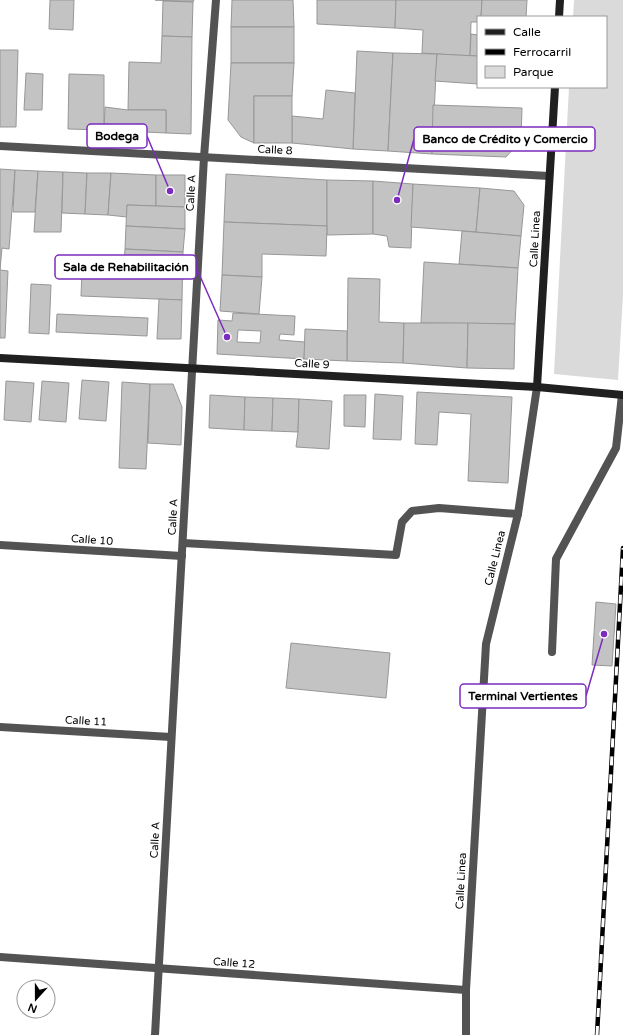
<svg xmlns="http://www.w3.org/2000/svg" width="623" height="1035" viewBox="0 0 623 1035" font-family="'Varela Round',sans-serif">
<rect width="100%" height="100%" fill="#fff"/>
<polygon fill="#dadada" points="574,0 623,0 623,295 618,380 554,374 569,87 606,87 606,17 573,17"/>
<g fill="#c3c3c3" stroke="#979797" fill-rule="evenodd">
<polygon points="50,0 74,0 73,30 49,29"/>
<polygon points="155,0 194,0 193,2"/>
<polygon points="232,0 293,0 294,27 231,27"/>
<polygon points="317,0 396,0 395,28 317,24"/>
<polygon points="396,0 482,0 481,17 478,17 478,22 471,22 470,56 422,53 423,30 395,28"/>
<polygon points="482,0 527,0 526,17 481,17"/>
<polygon points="163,1 193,2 192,37 162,36"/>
<rect x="231" y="27" width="63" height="36"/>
<polygon points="471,34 478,35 478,56 470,56"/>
<polygon points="162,36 192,37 191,134 166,133 166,110 128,110 129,62 161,63"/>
<polygon points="0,50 18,50 16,127 0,127"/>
<polygon points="357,51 393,53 388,151 353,149"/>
<polygon points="393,53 437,54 432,154 388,151"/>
<polygon points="437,54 478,56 478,84 435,81"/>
<polygon points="231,63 294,63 292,96 254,96 254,143 241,137 228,120"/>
<polygon points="26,73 43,74 42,110 24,110"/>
<polygon points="69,74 104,75 104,130 68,129"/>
<polygon points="326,90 355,93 353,149 292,143 292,116 323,119"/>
<rect x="254" y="96" width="38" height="47"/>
<polygon points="433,105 522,108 521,140 506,157 432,154"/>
<polygon points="105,107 128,110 166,110 166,133 104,130"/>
<polygon points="0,169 15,170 9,249 2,248 0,270 8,271 5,338 0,338"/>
<polygon points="15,170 38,171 35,212 13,212"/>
<polygon points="38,171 63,172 61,232 34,232"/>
<polygon points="63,172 87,173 85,214 62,213"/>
<polygon points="87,173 111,173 108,215 85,214"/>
<polygon points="111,173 156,175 156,206 127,205 127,217 108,215"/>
<polygon points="226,174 327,180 327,226 224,222"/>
<polygon points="156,175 185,175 185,207 156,206"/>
<polygon points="327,180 373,181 373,234 327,235"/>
<polygon points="373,181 413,184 411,248 389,247 387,236 373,234"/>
<polygon points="413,184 480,188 476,232 411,227"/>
<polygon points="480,188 514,191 524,205 521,236 476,232"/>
<polygon points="127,205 185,207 185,229 126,226"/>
<polygon points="224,222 327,226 326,256 262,254 262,277 222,275"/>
<polygon points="126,226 185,229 183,252 125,249"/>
<polygon points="462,231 521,236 518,268 459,264"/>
<polygon points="125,249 183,252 182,300 81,296 82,271 134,273 134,262 124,262"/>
<polygon points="424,262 518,268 515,324 421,323"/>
<polygon points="222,275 262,277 259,314 220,311"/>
<polygon points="348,278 380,279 379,322 404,323 403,363 347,361"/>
<polygon points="31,284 51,285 49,334 29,333"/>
<polygon points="159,299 182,300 181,339 157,339"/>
<path d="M233 313 295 316 294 335 280 334 279 340 305 342 304 359 217 354 218 320 232 321ZM238 330 261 331 260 343 237 342Z"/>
<polygon points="57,314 148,318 147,336 56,332"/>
<polygon points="404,323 468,323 467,368 403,363"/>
<polygon points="468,323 515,324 514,369 467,368"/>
<polygon points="305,329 347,331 347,361 304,359"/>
<polygon points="82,380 109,382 106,421 79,419"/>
<polygon points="6,381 34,383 31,422 4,420"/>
<polygon points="42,381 69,383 66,422 39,420"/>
<polygon points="122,382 150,384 146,469 119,468"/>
<polygon points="150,384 173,384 182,407 181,445 148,443"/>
<polygon points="417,392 512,397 508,483 468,481 471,414 439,412 437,445 415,444"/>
<polygon points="375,394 403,396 401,440 373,439"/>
<polygon points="210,395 245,397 244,430 209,428"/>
<polygon points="344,395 366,395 365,427 344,426"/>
<polygon points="245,397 273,398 272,431 244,430"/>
<polygon points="273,398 299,399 298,432 272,431"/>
<polygon points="299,399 332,401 329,449 296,447 298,432"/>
<polygon points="596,602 616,604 612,666 592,665"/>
<polygon points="291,643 390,653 386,698 286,688"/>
</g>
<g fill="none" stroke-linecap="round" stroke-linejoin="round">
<g stroke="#535353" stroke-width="8">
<polyline points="0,146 549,176"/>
<polyline points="183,543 396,555 402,522 412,511 439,508 518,514"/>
<polyline points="0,545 182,556"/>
<polyline points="552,652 556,559 616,448 622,395"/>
<polyline points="0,727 171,737"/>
<polyline points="0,957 466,990"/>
<polyline points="155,1035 204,157 216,0"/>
<polyline points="466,1035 466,990 486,644 518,514 537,387"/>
</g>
<g stroke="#202020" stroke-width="8">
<polyline points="559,17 560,0"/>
<polyline points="0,358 537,387 623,395"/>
<polyline points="537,387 555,87"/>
</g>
<g stroke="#000" stroke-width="4.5">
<polyline id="rail" points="597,1035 623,548"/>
</g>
<use href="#rail" stroke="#fff" stroke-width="3" stroke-dasharray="9" stroke-linecap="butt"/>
</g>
<g text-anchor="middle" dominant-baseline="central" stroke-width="3" stroke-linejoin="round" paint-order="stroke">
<g font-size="11" fill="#000" stroke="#fff">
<text transform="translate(275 150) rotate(3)">Calle 8</text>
<text transform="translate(191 193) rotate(-87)">Calle A</text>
<text transform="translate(535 239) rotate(-87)">Calle Linea</text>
<text transform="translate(312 364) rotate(3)">Calle 9</text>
<text transform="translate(173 517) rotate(-87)">Calle A</text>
<text transform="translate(92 540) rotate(4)">Calle 10</text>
<text transform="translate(495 558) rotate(-76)">Calle Linea</text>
<text transform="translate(86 721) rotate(3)">Calle 11</text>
<text transform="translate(155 840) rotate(-87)">Calle A</text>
<text transform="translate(461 881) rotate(-87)">Calle Linea</text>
<text transform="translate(234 963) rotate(4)">Calle 12</text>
</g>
</g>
<path fill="none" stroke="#7b2cbf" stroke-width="1.5" d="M170 191L147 136M397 200L414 139M227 337L196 267M604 634L586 696"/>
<g fill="#7b2cbf" stroke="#fff" stroke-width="1.5">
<circle cx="170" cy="191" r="4"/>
<circle cx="397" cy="200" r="4"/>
<circle cx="227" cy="337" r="4"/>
<circle cx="604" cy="634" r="4"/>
</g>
<g fill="#fff" stroke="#7b2cbf" stroke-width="1.5">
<rect x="87" y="124" width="60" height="24" rx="4"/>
<rect x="414" y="127" width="181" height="24" rx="4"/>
<rect x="55" y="255" width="141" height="24" rx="4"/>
<rect x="460" y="684" width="126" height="24" rx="4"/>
</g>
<g font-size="12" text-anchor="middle" font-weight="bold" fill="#000">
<text x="117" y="140">Bodega</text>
<text x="505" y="143">Banco de Crédito y Comercio</text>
<text x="126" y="271">Sala de Rehabilitación</text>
<text x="523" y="700">Terminal Vertientes</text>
</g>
<rect x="477" y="16" width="130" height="72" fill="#ffffff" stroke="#999999"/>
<rect x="485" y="29" width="20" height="6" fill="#202020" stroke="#999999"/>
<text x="513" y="36" font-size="12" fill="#000000">Calle</text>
<rect x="485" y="49" width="20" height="6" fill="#000000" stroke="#999999"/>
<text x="513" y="56" font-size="12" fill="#000000">Ferrocarril</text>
<rect x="485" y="66" width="20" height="12" fill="#dadada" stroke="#999999"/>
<text x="513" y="76" font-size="12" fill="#000000">Parque</text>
<g transform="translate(36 999) rotate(201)"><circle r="19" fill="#ffffff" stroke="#999999"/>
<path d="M0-3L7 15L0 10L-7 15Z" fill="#000000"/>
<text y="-6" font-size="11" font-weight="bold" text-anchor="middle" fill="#000000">N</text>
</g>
</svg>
